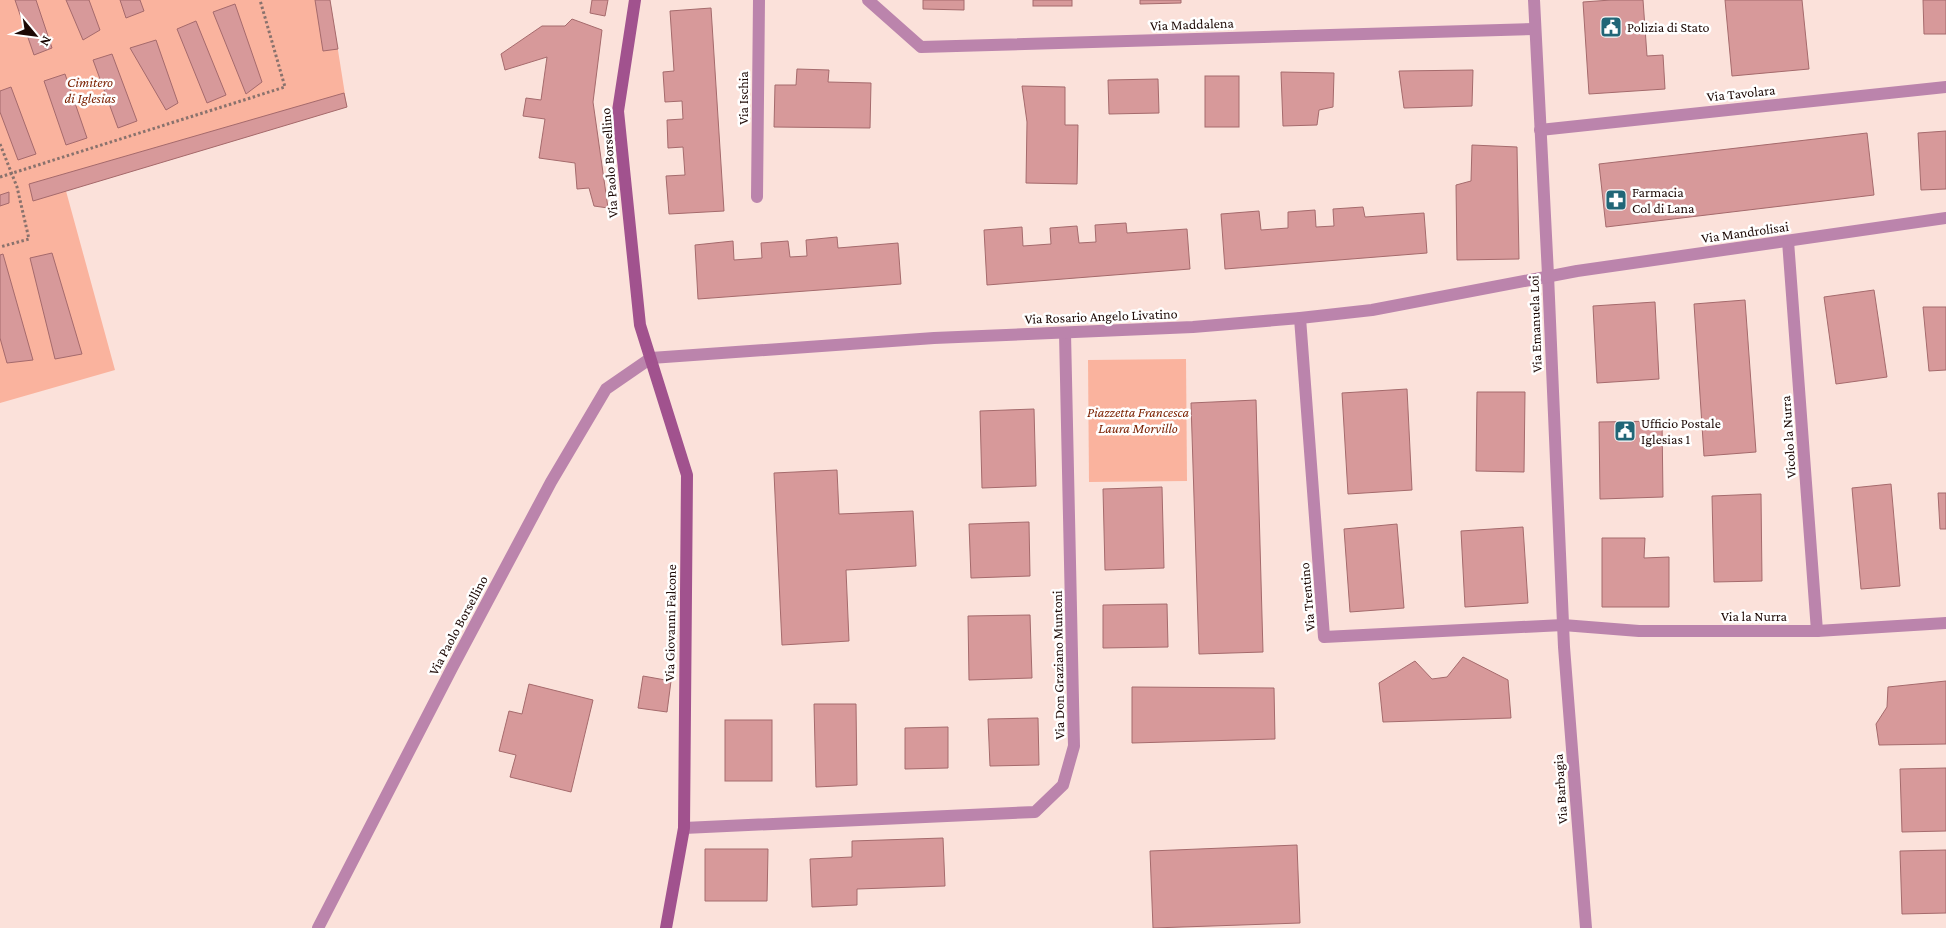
<svg xmlns="http://www.w3.org/2000/svg" width="1946" height="928" viewBox="0 0 1946 928" font-family="'Crimson Pro',serif">
<rect width="100%" height="100%" fill="#fbe1da"/>
<g fill="#fab39e">
<polygon points="0,0 330,0 347,107 66,191 115,370 0,403"/>
<polygon points="1186,359 1187,481 1089,482 1088,360"/>
</g>
<g fill="#d7999a" stroke="#a56a6c">
<polygon points="15,0 36,0 52,48 34,55"/>
<polygon points="66,0 89,0 100,30 83,40"/>
<polygon points="120,0 140,0 144,11 126,18"/>
<polygon points="315,0 330,0 338,49 323,51"/>
<polygon points="592,0 608,0 605,16 590,13"/>
<polygon points="923,0 964,0 964,10 923,9"/>
<rect x="1033" y="0" width="39" height="6"/>
<polygon points="1140,0 1181,0 1181,3 1140,4"/>
<polygon points="1611,0 1643,0 1647,56 1663,55 1665,89 1589,94 1583,2"/>
<polygon points="1725,0 1802,0 1809,69 1732,76"/>
<polygon points="1923,0 1946,0 1946,34 1924,34"/>
<polygon points="235,4 262,82 246,94 213,12"/>
<polygon points="711,8 724,211 669,214 666,176 685,175 683,147 668,148 667,120 683,119 682,101 665,102 663,72 674,71 670,11"/>
<polygon points="572,19 602,30 593,102 608,208 594,206 589,188 577,189 575,163 539,158 545,119 523,116 526,98 541,100 547,57 505,70 501,54 542,26 565,26"/>
<polygon points="196,21 226,95 207,103 177,29"/>
<polygon points="156,40 178,103 166,110 130,48"/>
<polygon points="112,54 137,121 118,128 93,60"/>
<polygon points="797,69 829,70 828,82 871,83 870,128 774,127 775,85 796,85"/>
<polygon points="1473,70 1472,106 1404,108 1399,71"/>
<polygon points="1281,72 1334,73 1333,107 1319,110 1317,125 1283,126"/>
<polygon points="65,74 87,138 66,145 44,81"/>
<rect x="1205" y="76" width="34" height="51"/>
<polygon points="1158,79 1159,113 1109,114 1108,80"/>
<polygon points="1022,86 1065,87 1065,125 1078,125 1077,184 1026,183 1027,122"/>
<polygon points="11,87 36,154 18,160 0,112 0,91"/>
<polygon points="344,93 347,107 33,201 29,184"/>
<polygon points="1946,131 1946,189 1921,190 1918,133"/>
<polygon points="1867,133 1874,195 1606,227 1599,164"/>
<polygon points="1472,145 1517,147 1519,259 1457,260 1456,185 1471,181"/>
<polygon points="9,192 9,203 0,206 0,195"/>
<polygon points="1363,207 1365,217 1424,213 1427,253 1225,269 1221,214 1259,211 1261,230 1288,228 1288,212 1315,210 1316,227 1334,226 1333,209"/>
<polygon points="1126,223 1127,233 1187,229 1190,269 987,285 984,230 1022,227 1023,246 1051,244 1050,228 1077,226 1079,243 1096,242 1095,225"/>
<polygon points="837,237 838,248 898,243 901,284 698,299 695,245 733,241 734,260 762,258 761,243 788,241 790,257 807,256 806,240"/>
<polygon points="52,253 82,354 55,359 30,258"/>
<polygon points="3,254 33,360 7,363 0,338 0,255"/>
<polygon points="1874,290 1887,377 1836,384 1824,297"/>
<polygon points="1745,300 1756,452 1704,456 1694,304"/>
<polygon points="1655,302 1659,379 1597,383 1593,306"/>
<polygon points="1923,307 1946,307 1946,370 1929,371"/>
<polygon points="1407,389 1412,490 1348,494 1342,393"/>
<polygon points="1477,392 1525,392 1524,472 1476,471"/>
<polygon points="1256,400 1263,652 1199,654 1191,403"/>
<polygon points="1034,409 1036,486 982,488 980,411"/>
<polygon points="1662,421 1663,497 1600,499 1599,422"/>
<polygon points="837,470 839,514 913,511 916,566 846,570 849,641 782,645 774,473"/>
<polygon points="1891,484 1900,586 1861,589 1852,488"/>
<polygon points="1162,487 1164,568 1105,570 1103,489"/>
<polygon points="1938,493 1946,493 1946,529 1940,529"/>
<polygon points="1761,494 1762,581 1714,582 1712,496"/>
<polygon points="1029,522 1030,576 971,578 969,524"/>
<polygon points="1397,524 1404,608 1350,612 1344,529"/>
<polygon points="1523,527 1528,603 1465,607 1461,531"/>
<polygon points="1602,538 1645,538 1644,558 1669,557 1669,607 1602,607"/>
<polygon points="1167,604 1168,647 1103,648 1103,605"/>
<polygon points="1030,615 1032,678 969,680 968,616"/>
<polygon points="1463,657 1508,680 1511,718 1383,722 1379,683 1415,661 1432,679 1447,677"/>
<polygon points="643,676 671,681 667,712 638,708"/>
<polygon points="1946,681 1946,744 1879,745 1876,724 1887,707 1888,687"/>
<polygon points="529,684 593,700 571,792 510,777 516,755 499,751 509,711 522,714"/>
<polygon points="1132,687 1274,688 1275,739 1132,743"/>
<polygon points="814,704 856,704 857,785 816,787"/>
<polygon points="1038,718 1039,765 990,766 988,719"/>
<rect x="725" y="720" width="47" height="61"/>
<polygon points="948,727 948,768 905,769 905,728"/>
<polygon points="1946,768 1946,831 1902,832 1900,769"/>
<polygon points="943,838 945,886 857,889 857,905 812,907 810,859 852,857 852,841"/>
<polygon points="1297,845 1300,923 1153,928 1150,851"/>
<polygon points="705,849 768,849 767,901 705,901"/>
<polygon points="1946,850 1946,913 1902,914 1900,851"/>
</g>
<g fill="none" stroke-linecap="round" stroke-linejoin="round">
<g stroke="#89726d" stroke-width="3" stroke-dasharray="2.5 2.5" stroke-linecap="butt">
<polyline points="0,144 17,187 29,239 0,247"/>
<polyline points="0,177 285,87 260,0"/>
</g>
<g stroke="#bb84ac" stroke-width="12">
<polyline points="868,0 921,47 1534,29"/>
<polyline points="1534,0 1548,275 1564,647 1586,928"/>
<polyline points="1540,130 1946,87"/>
<polyline points="757,197 759,0"/>
<polyline points="1788,241 1817,631"/>
<polyline points="1300,318 1324,637 1563,625 1639,631 1817,631 1946,623"/>
<polyline points="684,828 1035,812 1063,785 1074,746 1065,333"/>
<polyline points="318,928 452,668 551,482 606,389 651,358 934,338 1193,327 1300,318 1372,310 1577,271 1946,218"/>
</g>
<polyline stroke="#a1528e" stroke-width="12" points="635,0 618,111 640,325 687,475 684,828 666,928"/>
</g>
<defs>
<g id="civic-square" transform="scale(1.125)"><rect x="-9" y="-9" width="18" height="18" rx="4" fill="#216677" stroke="#fff"/><path d="M-.6-6.5H3V-4.5H.6V-3L4-1V1h2V6H-6V1h2V-1L-.6-3ZM-1.2 2.5V6h2.4V2.5Z" fill="#fff"/></g>
<g id="pharmacy-square" transform="scale(1.125)"><rect x="-9" y="-9" width="18" height="18" rx="4" fill="#216677" stroke="#fff"/><path d="M-2-6h4v4h4v4h-4v4h-4v-4h-4v-4h4Z" fill="#fff"/></g>
</defs>
<g fill-rule="evenodd">
<use href="#civic-square" x="1611" y="27"/>
<use href="#pharmacy-square" x="1616" y="200"/>
<use href="#civic-square" x="1625" y="431"/>
</g>
<g text-anchor="middle" dominant-baseline="central" stroke-width="5" stroke-linejoin="round" paint-order="stroke">
<g font-size="14" fill="#1c0804" stroke="#fff">
<text transform="translate(1192 24) rotate(-2)">Via Maddalena</text>
<text transform="translate(1741 93) rotate(-6)">Via Tavolara</text>
<text transform="translate(743 98) rotate(-90)">Via Ischia</text>
<text transform="translate(609 163) rotate(-94)">Via Paolo Borsellino</text>
<text transform="translate(1745 232) rotate(-8)">Via Mandrolisai</text>
<text transform="translate(1101 316) rotate(-2)">Via Rosario Angelo Livatino</text>
<text transform="translate(1535 324) rotate(-92)">Via Emanuela Loi</text>
<text transform="translate(1788 437) rotate(-94)">Vicolo la Nurra</text>
<text transform="translate(1307 597) rotate(-95)">Via Trentino</text>
<text x="1754" y="616">Via la Nurra</text>
<text transform="translate(670 623) rotate(-89)">Via Giovanni Falcone</text>
<text transform="translate(458 625) rotate(-62)">Via Paolo Borsellino</text>
<text transform="translate(1058 665) rotate(-91)">Via Don Graziano Muntoni</text>
<text transform="translate(1560 789) rotate(-94)">Via Barbagia</text>
</g>
<g font-size="14" fill="#1c0804" stroke="#fff" text-anchor="start">
<text x="1627" y="27">Polizia di Stato</text>
<text x="1632" y="192">Farmacia<tspan x="1632" dy="16">Col di Lana</tspan></text>
<text x="1641" y="423">Ufficio Postale<tspan x="1641" dy="16">Iglesias 1</tspan></text>
</g>
<g font-size="14" font-style="italic" fill="#7d2405" stroke="#fff">
<text x="90" y="82">Cimitero<tspan x="90" dy="16">di Iglesias</tspan></text>
<text x="1138" y="412">Piazzetta Francesca<tspan x="1138" dy="16">Laura Morvillo</tspan></text>
</g>
</g>
<g transform="translate(35 35) rotate(119)" stroke="#ffffff" stroke-width="4" paint-order="stroke">
<path d="M0-4L9 19L0 12L-9 19Z" fill="#1c0804"/>
<text y="-8" font-size="14" font-weight="bold" text-anchor="middle" fill="#1c0804">N</text>
</g>
</svg>
